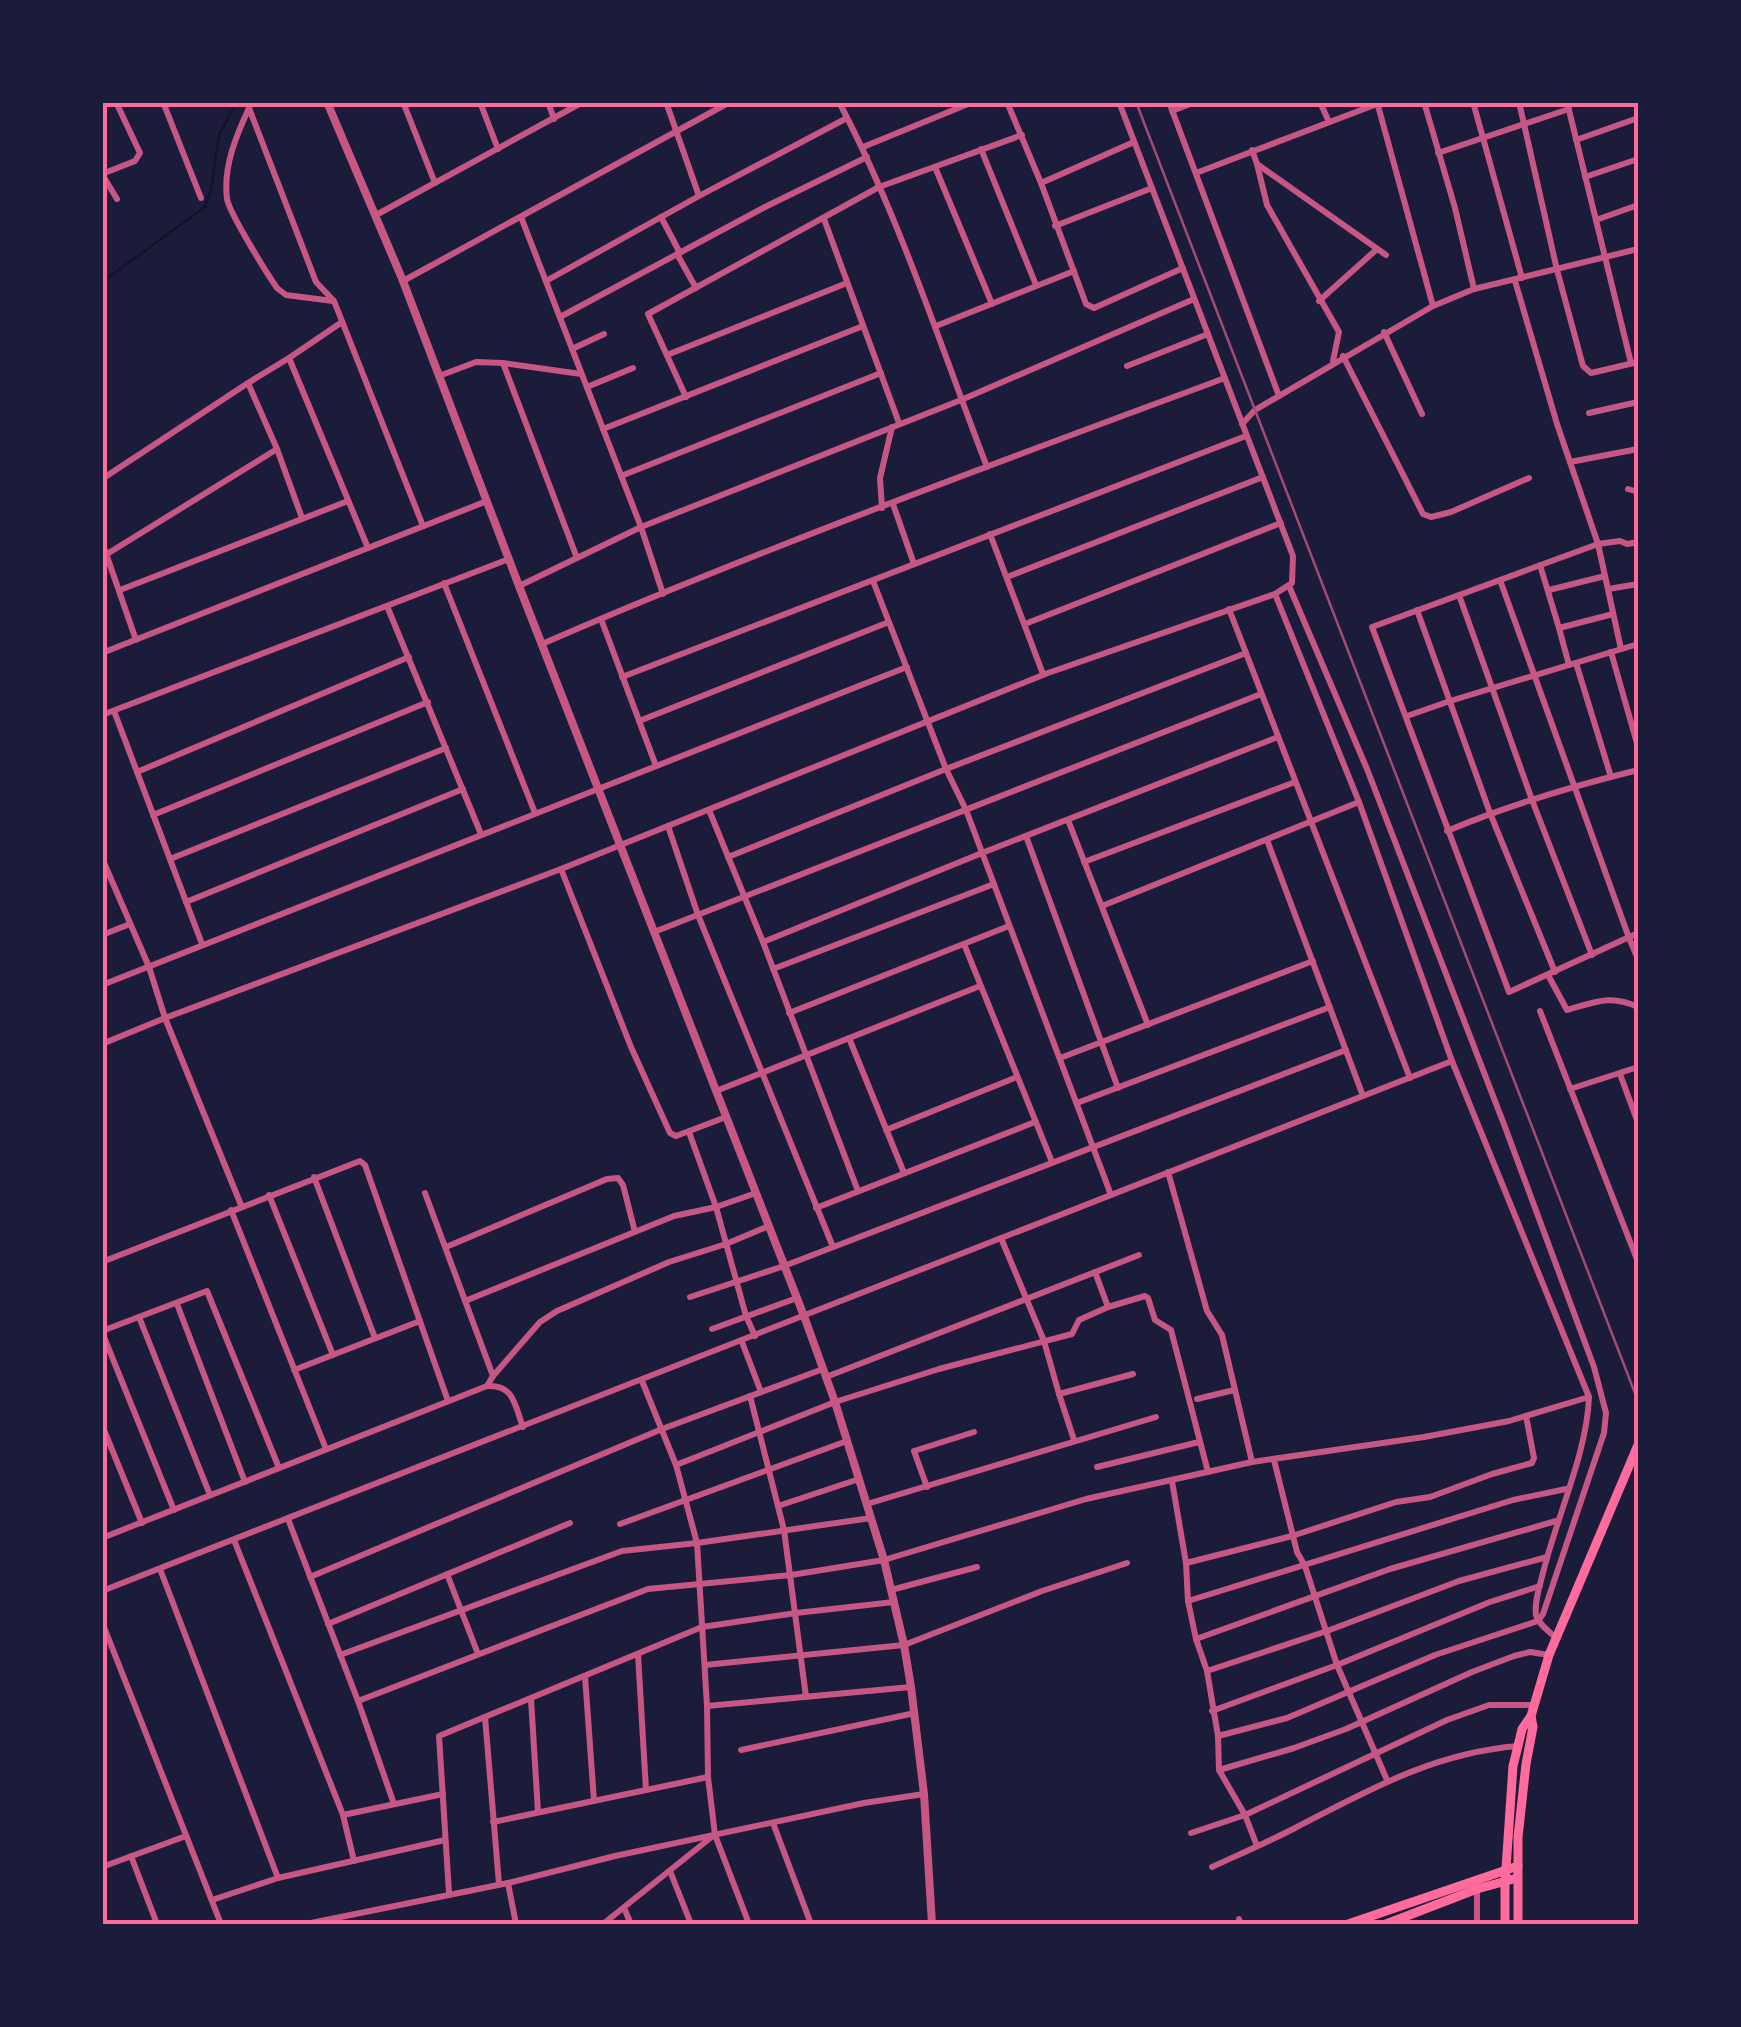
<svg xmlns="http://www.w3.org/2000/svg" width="1741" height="2027" viewBox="0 0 1741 2027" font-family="'DejaVu Sans',sans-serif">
<rect width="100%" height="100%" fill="#1b1b3a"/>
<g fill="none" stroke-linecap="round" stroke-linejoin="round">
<polyline stroke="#12122b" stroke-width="2.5" points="102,282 205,207 211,190 219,135 237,102"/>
<g stroke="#c65784" stroke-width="6">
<polyline points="163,102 201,198"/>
<polyline points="252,102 249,108 316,282 334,301 423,526"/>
<polyline points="403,102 435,183"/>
<polyline points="480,102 498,149"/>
<polyline points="548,102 554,119"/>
<polyline points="666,102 699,196"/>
<path d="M839 102C900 218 940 345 987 467"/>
<polyline points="1007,102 1041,183 1086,304 1094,308 1183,268"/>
<polyline points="1169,102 1279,396"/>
<polyline points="1320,102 1329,122"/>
<polyline points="1377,102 1433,306"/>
<polyline points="1424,102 1455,208 1474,289"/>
<polyline points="1473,102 1522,278"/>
<polyline points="1519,102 1557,270 1583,366 1591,373 1638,362"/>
<polyline points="1567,102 1631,363"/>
<path d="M249 108C236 136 223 167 227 199 230 214 266 272 277 288L286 295 333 301"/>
<polyline points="1172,111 1195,102"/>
<polyline points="1576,140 1638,118"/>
<polyline points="863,147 973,102"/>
<polyline points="981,149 1036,285"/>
<polyline points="1252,150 1257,164 1386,255"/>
<polyline points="1438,153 1569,109"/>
<polyline points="1257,164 1267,205 1339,332 1333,361"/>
<polyline points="935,167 992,304"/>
<polyline points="1196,173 1377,104"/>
<polyline points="102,174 135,161 140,153 116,102"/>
<polyline points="102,174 117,199"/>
<polyline points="1585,177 1638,159"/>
<polyline points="1041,183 1134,142"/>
<polyline points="376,215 583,102"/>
<polyline points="521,217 641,527 663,594"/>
<polyline points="661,217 680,253"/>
<polyline points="824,219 899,423"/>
<polyline points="1596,220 1638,205"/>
<polyline points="1055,226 1152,188"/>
<polyline points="677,254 696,288"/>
<polyline points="403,281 730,102"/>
<polyline points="546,281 699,196 847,118"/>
<polyline points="1515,281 1557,424 1598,544 1621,649"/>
<polyline points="1319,301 1377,249"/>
<polyline points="560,317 765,207 867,157"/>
<polyline points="342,322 289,358 368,548"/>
<polyline points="936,326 1074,271"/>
<polyline points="1384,332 1422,414"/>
<polyline points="572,349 604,334"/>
<polyline points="667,355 847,283"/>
<polyline points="1343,356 1423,514 1431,517 1451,512 1529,478"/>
<polyline points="289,358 248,383 277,449 302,518"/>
<polyline points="503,363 577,558"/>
<polyline points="1127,366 1208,334"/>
<polyline points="439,376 476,362 503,363 581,374"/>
<polyline points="587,387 633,368"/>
<polyline points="686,397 648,314 879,187 1022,135"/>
<polyline points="1589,413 1638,402"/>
<polyline points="1242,424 1255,410 1433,306 1474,289 1638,249"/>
<polyline points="603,429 863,326"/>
<polyline points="1570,462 1638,449"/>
<polyline points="621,476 881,373"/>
<polyline points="102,479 248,383"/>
<polyline points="1628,489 1638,492"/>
<polyline points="893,504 914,564"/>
<polyline points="882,508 880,478 892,427"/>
<polyline points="990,534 1043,674"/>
<polyline points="102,542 136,640"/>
<polyline points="1638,542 1627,544 1620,541 1598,544 1372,627 1509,992 1638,933"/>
<polyline points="107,554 277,449"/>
<polyline points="1540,565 1559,628"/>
<polyline points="1007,577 1263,477"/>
<polyline points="1500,580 1629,938 1638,959"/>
<polyline points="873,581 946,769 966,810 1111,1195"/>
<polyline points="444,583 535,813"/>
<polyline points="519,586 641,527 961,400 1194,299"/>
<polyline points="1608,589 1638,584"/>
<polyline points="120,590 348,501"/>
<polyline points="1549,590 1605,576"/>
<path d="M1275 594 1359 802 1452 1061 1589 1397C1587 1452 1558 1514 1544 1569 1541 1582 1534 1601 1536 1615 1538 1624 1549 1631 1556 1638"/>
<polyline points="1459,595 1532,800 1592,955"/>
<polyline points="387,606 481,834"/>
<polyline points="1229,609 1410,1078"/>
<polyline points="1417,610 1490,813 1555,972"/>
<polyline points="601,619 656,766"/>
<polyline points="1025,624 1281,523"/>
<path d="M542 644C766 547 996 463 1225 378"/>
<polyline points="1611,652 1638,747"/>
<polyline points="102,653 487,501"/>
<polyline points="1576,663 1611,777"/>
<polyline points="1569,665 1559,628 1613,614"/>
<polyline points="622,677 1246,436"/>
<polyline points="114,711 202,944"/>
<polyline points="102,715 509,559"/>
<polyline points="1407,716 1450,701 1638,644"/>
<polyline points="639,721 889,622"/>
<polyline points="137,772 409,657"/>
<polyline points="709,810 763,942 858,1191"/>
<polyline points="153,815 428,702"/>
<polyline points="1068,820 1148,1025"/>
<polyline points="668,826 698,915 833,1247"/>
<path d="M1447 831C1509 805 1573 786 1638 770"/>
<polyline points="1026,836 1118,1088"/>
<polyline points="1267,840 1363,1096"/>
<polyline points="728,857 946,769 1246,653"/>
<polyline points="102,858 149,967 165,1018 241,1205"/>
<polyline points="170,859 446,748"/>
<polyline points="1084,862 1295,782"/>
<polyline points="561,869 631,1047 670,1133 676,1136 726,1117"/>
<polyline points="186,902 463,789"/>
<polyline points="1102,906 1359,802"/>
<polyline points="654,932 1261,694"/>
<polyline points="102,935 130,924"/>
<polyline points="763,942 982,853 1278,737"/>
<polyline points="964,944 1052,1162"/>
<polyline points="773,969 994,884"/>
<path d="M1548 975 1567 1010C1595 1002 1611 994 1638 1007"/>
<polyline points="102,985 907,667"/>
<polyline points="1540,1011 1638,1262"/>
<polyline points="789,1013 1009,926"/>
<polyline points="849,1038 904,1173"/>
<polyline points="102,1044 165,1018 561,869 1048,673 1275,594 1292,583 1293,556 1119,102"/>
<polyline points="1060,1058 1313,961"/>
<polyline points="1620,1074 1638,1123"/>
<polyline points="1570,1089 1638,1067"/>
<polyline points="716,1091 980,986"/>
<polyline points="1077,1103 1330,1007"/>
<polyline points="886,1130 1017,1077"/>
<polyline points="689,1132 716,1207 746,1316 755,1336"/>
<polyline points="1168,1172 1207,1311 1222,1335 1252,1462"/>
<polyline points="314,1177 375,1338"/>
<polyline points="425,1193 493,1376"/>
<polyline points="269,1195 333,1355"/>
<polyline points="816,1208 1035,1122"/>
<polyline points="231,1210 326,1449"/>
<polyline points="1001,1238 1044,1341 1059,1394 1133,1374"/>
<polyline points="446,1247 607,1179 618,1178 623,1185 635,1232"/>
<polyline points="102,1262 360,1161 365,1165 448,1401"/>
<polyline points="1095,1272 1108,1307"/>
<polyline points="690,1297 784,1266 1346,1050"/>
<polyline points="465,1301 674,1216 716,1207 756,1193"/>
<polyline points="177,1304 245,1482"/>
<polyline points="139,1317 210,1495"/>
<polyline points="712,1329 797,1298"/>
<polyline points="102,1331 207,1291 279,1468"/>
<polyline points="102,1332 174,1510"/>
<polyline points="742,1342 761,1392"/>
<polyline points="294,1370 420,1321"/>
<polyline points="826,1377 1139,1255"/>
<polyline points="642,1381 676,1465 697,1543 707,1706 708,1777 715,1835 749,1924"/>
<path d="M487 1386C514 1384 515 1406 523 1427"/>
<polyline points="1059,1394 1074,1440"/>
<polyline points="750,1396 784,1530 806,1697"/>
<polyline points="1197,1399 1234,1390"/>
<polyline points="102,1425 142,1523"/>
<polyline points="1274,1460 1297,1552 1305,1566 1337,1665 1387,1780"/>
<polyline points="676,1465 835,1402 939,1369 1072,1334 1079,1320 1108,1307 1145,1296 1148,1298 1155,1320 1171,1330 1208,1472"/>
<polyline points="1097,1467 1199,1442"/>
<polyline points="1172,1481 1186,1563"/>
<polyline points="927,1487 914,1451 974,1432"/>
<polyline points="867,1504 1156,1417"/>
<polyline points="778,1506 859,1479"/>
<polyline points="288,1519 358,1701 394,1804"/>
<polyline points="620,1524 847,1441"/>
<polyline points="102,1538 487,1386 493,1376 540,1322 557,1311 669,1262 726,1244 769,1226"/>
<polyline points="234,1540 343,1815 354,1861"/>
<polyline points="160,1569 278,1878"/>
<polyline points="447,1574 478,1654"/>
<polyline points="310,1577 662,1429 823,1369"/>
<polyline points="891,1590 977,1567"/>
<polyline points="102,1591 1452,1061"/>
<polyline points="1188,1601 1513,1500 1566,1489"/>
<polyline points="102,1622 221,1924"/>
<polyline points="328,1624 570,1523"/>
<polyline points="1196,1639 1390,1569 1556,1521"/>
<polyline points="638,1654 646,1790"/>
<polyline points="340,1655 622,1551 697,1543 871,1518"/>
<polyline points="705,1665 904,1645 1042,1591 1127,1563"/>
<polyline points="1207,1671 1327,1631 1459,1581 1547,1557"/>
<polyline points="585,1676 594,1801"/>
<polyline points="531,1699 538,1812"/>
<polyline points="358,1701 648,1589 791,1575 884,1560 1086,1499 1252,1462 1424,1437 1509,1421 1589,1397"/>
<polyline points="707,1706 911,1687"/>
<polyline points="1212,1711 1337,1665 1490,1602 1540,1586"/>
<polyline points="485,1717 499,1884"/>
<polyline points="1218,1736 1287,1718 1435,1655 1538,1621 1543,1614 1604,1433 1606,1413 1594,1367 1505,1127 1367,769 1289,586"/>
<polyline points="741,1750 915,1713"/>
<polyline points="1219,1770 1294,1748 1346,1729 1472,1672 1514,1656 1530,1652 1549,1655"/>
<polyline points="343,1815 443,1794"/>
<polyline points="493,1822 708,1777"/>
<polyline points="773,1823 811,1924"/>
<polyline points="1191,1833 1245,1815 1447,1720 1489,1705 1534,1705"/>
<polyline points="1257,1846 1245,1815 1219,1770 1218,1736 1207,1671 1196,1639 1188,1601 1186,1563 1292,1536 1396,1502 1430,1497 1492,1474 1532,1463 1534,1458 1526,1416"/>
<polyline points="131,1856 157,1924"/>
<polyline points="102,1867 186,1836"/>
<path d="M1212 1867C1240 1854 1268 1842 1295 1828 1369 1790 1433 1753 1518 1746"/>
<polyline points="670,1871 691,1924"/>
<polyline points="508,1883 516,1924"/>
<polyline points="449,1893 439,1736 702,1627 796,1613 894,1602"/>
<polyline points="212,1900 278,1878 445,1840"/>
<polyline points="624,1908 631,1924"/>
<polyline points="102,1919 105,1924"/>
<polyline points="1239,1919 1241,1924"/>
<polyline points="306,1924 508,1883 615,1856 864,1803 924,1794"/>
<polyline points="603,1924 714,1835"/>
<polyline points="1477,1924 1477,1889"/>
</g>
<polyline stroke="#c65784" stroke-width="8" points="327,102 403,281 519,586 804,1316 835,1402 884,1560 904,1645 911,1687 924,1794 932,1924"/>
<g stroke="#ff6b9d" stroke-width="9">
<polyline points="1348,1924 1518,1866"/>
<polyline points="1386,1924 1477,1889 1517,1878"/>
</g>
<g stroke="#ff6b9d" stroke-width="9">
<polyline points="1505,1924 1505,1883 1513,1766 1518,1746 1522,1729 1531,1716 1549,1655 1638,1445"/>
<polyline points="1518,1924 1518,1837 1526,1764 1533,1727 1531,1716"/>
</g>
<polyline stroke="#a44b75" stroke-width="2.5" points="1136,102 1638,1401"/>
</g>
<rect width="1741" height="2027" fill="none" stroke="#1b1b3a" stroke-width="210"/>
<rect x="105" y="105" width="1531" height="1817" fill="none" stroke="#ff6b9d" stroke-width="4"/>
</svg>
